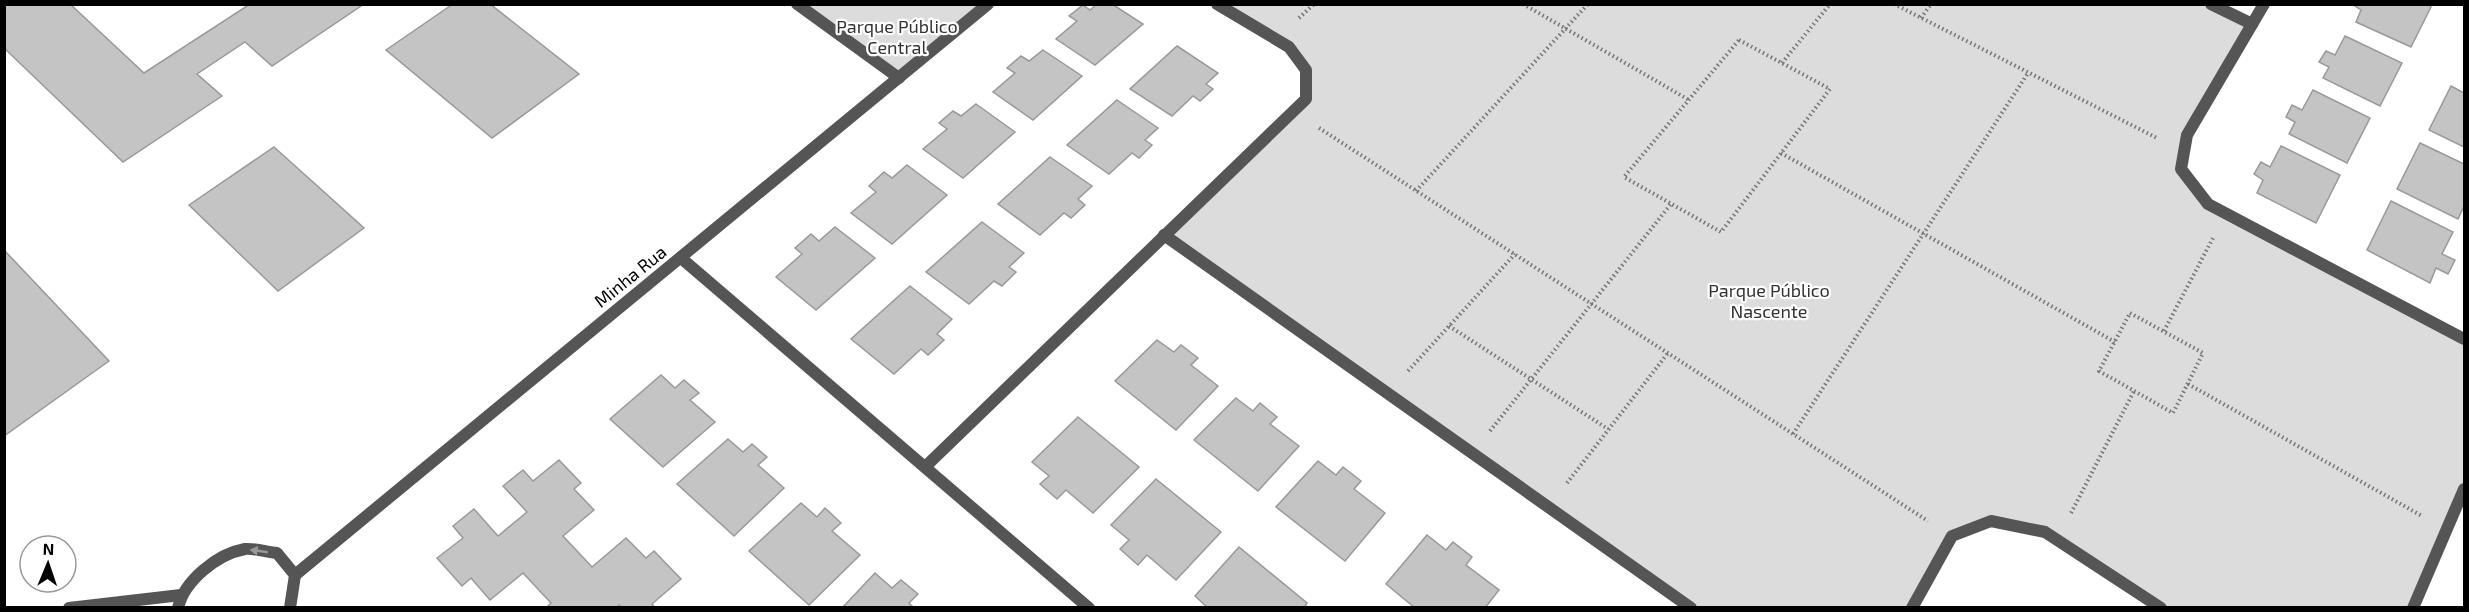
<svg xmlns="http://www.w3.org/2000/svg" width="2469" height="612" viewBox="0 0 2469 612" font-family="'Exo 2',sans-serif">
<rect width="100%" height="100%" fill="#fff"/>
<g fill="#dcdcdc">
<polygon points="797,5 988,5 899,78"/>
<polygon points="1216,5 2211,5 2252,24 2187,134 2181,169 2208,204 2464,339 2464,492 2414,607 2161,607 2057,540 1991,521 1952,536 1912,607 1691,607 1164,235 1306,99 1306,70 1289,47"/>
</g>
<g fill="#c4c4c4" stroke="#999" stroke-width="1.5">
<polygon points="4,4 70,4 144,73 250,4 364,4 272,66 245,42 197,74 222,96 123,162 4,48"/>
<polygon points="453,4 490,4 579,74 492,138 386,50"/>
<polygon points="1097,4 1112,4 1143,24 1095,65 1056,39 1077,21 1069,16 1083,5 1090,10"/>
<polygon points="2352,4 2427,4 2431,7 2411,47 2356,22 2361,10"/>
<polygon points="2345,36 2402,63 2380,106 2323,78 2329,67 2319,62 2326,51 2335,55"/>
<polygon points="1177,46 1218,73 1206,84 1213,89 1200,101 1193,96 1172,116 1130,89"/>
<polygon points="1043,50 1082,76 1033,120 993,92 1015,73 1007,68 1021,56 1029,61"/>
<polygon points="2451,86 2464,93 2464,147 2429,130"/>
<polygon points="2313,90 2370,118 2347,163 2289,134 2295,122 2286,117 2292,105 2302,110"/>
<polygon points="1117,100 1158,128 1145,140 1152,145 1139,158 1132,153 1109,174 1067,145"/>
<polygon points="976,104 1015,132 963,178 923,149 947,129 939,123 953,111 961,116"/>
<polygon points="2420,143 2464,164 2464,206 2458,219 2397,189"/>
<polygon points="2281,146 2340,175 2316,223 2257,193 2263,180 2254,174 2261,162 2270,167"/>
<polygon points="274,147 364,228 278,291 189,205"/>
<polygon points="1050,157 1092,186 1078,199 1085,205 1071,218 1064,213 1040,235 998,204"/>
<polygon points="907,165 947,195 892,244 851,213 876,192 869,186 884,172 892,178"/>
<polygon points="2391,201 2453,232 2442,254 2455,260 2448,274 2436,268 2430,283 2367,250"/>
<polygon points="982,222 1024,253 1009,267 1016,272 1002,286 994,281 969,304 926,272"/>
<polygon points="835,227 875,258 816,310 776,277 802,254 795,248 811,234 819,241"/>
<polygon points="4,250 109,361 4,436"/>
<polygon points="910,286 952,319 937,334 944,340 928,355 921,349 894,374 851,339"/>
<polygon points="1157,340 1174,352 1181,345 1198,358 1191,365 1218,386 1176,430 1115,381"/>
<polygon points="661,375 675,388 684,380 699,393 690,400 715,422 663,467 610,419"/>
<polygon points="1236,398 1253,411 1260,403 1277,417 1270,424 1299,446 1258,491 1194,440"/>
<polygon points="1078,417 1139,467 1093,513 1066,490 1057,499 1040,484 1049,476 1032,462"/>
<polygon points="728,439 743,452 752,444 767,457 758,465 784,488 734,536 677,484"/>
<polygon points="559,460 581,483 574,489 594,510 563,536 592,567 626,538 646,558 654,551 681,579 652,604 655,608 622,608 619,605 616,608 546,608 551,603 523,573 490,600 471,578 462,586 437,558 463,538 453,526 474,509 498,536 527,512 503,486 523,470 533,481"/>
<polygon points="1318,461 1336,475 1343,467 1361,481 1354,489 1385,513 1345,561 1276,507"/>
<polygon points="1156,479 1221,532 1176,580 1147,555 1138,565 1120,549 1129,540 1111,525"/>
<polygon points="801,503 817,517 825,508 841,523 832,531 860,555 809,605 749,551"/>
<polygon points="1427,535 1446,550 1453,542 1472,557 1466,565 1499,590 1485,608 1415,608 1386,584"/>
<polygon points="1239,547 1307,603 1304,608 1208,608 1195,596"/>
<polygon points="875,573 892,588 901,580 918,594 909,603 914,608 842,608"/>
</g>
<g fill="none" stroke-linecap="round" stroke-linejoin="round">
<g stroke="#777" stroke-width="4" stroke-dasharray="1.5 3" stroke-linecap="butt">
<polyline points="1523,4 1689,100"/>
<polyline points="1894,4 2157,138"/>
<polyline points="1299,18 1314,4"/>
<polyline points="1921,18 1931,4"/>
<polygon points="1739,40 1830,89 1721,232 1624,177"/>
<polyline points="1782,63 1830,4"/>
<polyline points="1319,128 1928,521"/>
<polyline points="1781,153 2115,342"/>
<polyline points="1416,191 1588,4"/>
<polygon points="2130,313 2203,353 2173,413 2099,371"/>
<polyline points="1449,326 1608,429"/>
<polyline points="2164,331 2213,238"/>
<polyline points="1408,371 1515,254"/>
<polyline points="2188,384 2422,516"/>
<polyline points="1490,431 1671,204"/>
<polyline points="1793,434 2028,73"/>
<polyline points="1567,483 1668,353"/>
<polyline points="2071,513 2134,391"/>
</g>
<g stroke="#555" stroke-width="12">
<polyline points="797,4 899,78"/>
<polyline points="2211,4 2252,24"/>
<polyline points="2264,4 2187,135 2181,169 2208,204 2464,339"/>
<polyline points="1164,235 1691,608"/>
<polyline points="681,258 1089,608"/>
<polyline points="925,467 1306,99 1306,70 1289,47 1217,4"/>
<polyline points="295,575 988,4"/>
<polyline points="69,608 181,595"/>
<path d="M178 608C184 581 217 554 245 549 254 548 267 552 277 553L295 575 290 608"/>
<polyline points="1912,608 1952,536 1991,521 2045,532 2161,608"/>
<polyline points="2413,608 2464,489"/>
</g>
</g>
<defs><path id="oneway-solid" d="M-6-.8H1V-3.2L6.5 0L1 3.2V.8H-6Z" transform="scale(1.5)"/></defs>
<use fill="#999" href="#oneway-solid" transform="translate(259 551) rotate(-172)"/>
<g text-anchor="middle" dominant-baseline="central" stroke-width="4.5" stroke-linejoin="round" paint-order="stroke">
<g font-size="18" fill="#333" stroke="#fff">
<text x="897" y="26">Parque Público<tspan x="897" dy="21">Central</tspan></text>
<text x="1769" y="290">Parque Público<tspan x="1769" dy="21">Nascente</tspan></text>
</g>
<g font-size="18" fill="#000" stroke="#fff">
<text transform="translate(630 276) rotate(-39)">Minha Rua</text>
</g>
</g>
<rect width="2469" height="612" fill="none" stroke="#000000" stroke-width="12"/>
<g transform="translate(48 564) rotate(2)"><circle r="28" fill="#ffffff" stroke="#999999" stroke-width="1.5"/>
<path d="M0-4.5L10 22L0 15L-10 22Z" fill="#000000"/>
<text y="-9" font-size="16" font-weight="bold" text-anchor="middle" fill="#000000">N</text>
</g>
</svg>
